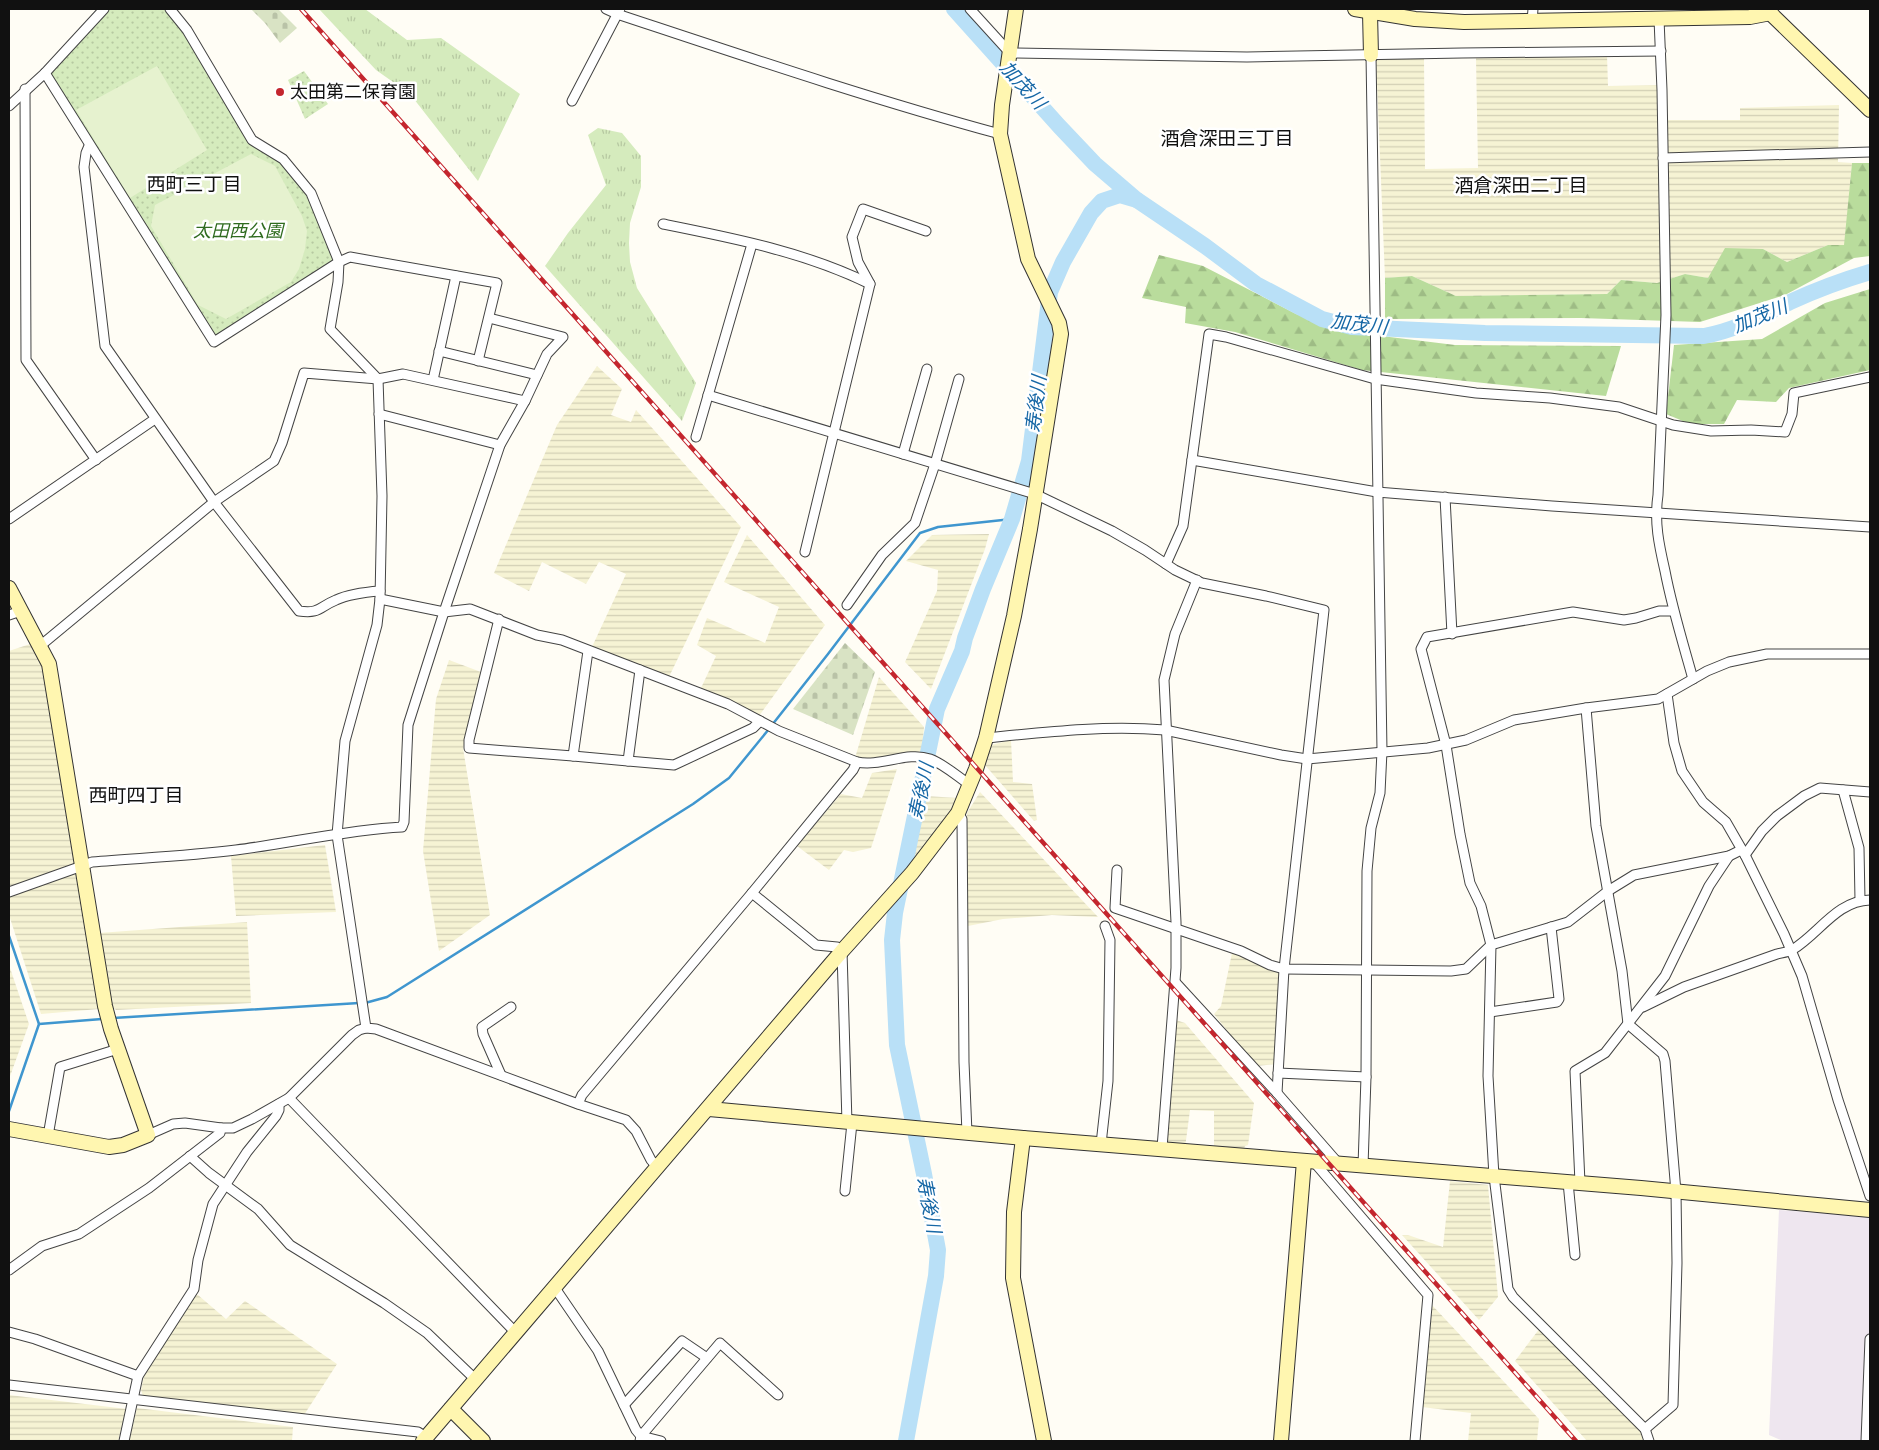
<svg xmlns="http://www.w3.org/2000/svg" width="1879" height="1450" viewBox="0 0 1879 1450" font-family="'Libre Baskerville','Noto Sans JP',serif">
<defs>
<pattern id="farmland-rules" width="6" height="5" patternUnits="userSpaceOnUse" patternTransform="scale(1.25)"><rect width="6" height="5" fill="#f6f3d4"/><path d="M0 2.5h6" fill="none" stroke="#d2cfb5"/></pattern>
<pattern id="grass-tufts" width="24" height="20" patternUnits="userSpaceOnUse" patternTransform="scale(1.25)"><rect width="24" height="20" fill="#d5ebbd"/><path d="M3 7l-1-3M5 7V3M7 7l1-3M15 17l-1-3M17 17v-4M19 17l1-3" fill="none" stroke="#b6c8a1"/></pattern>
<pattern id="forest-firs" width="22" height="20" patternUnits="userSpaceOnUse" patternTransform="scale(1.25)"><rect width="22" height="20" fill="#b9dc9c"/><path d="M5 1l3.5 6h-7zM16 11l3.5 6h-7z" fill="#9ebc85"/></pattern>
<pattern id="cemetery-stones" width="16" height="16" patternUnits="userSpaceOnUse" patternTransform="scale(1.25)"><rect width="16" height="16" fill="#d9e3c4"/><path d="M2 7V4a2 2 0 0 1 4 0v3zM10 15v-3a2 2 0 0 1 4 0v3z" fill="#b9c2a7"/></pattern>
<pattern id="park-dots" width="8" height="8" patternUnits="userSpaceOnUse" patternTransform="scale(1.25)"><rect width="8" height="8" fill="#d5ebbd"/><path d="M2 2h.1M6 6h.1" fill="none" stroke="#b6c8a1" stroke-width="1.8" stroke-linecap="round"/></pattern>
</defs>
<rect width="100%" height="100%" fill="#fffdf5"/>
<polygon fill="#eee6ef" points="1779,1210 1870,1217 1870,1441 1783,1441 1769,1435"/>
<g fill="url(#farmland-rules)">
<polygon points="1607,55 1608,86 1657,85 1659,120 1740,120 1740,108 1839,105 1838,162 1852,163 1845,245 1828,245 1787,262 1763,249 1708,278 1685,274 1657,283 1621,280 1607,294 1456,296 1412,276 1385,278 1376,58 1424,58 1425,169 1478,168 1476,58"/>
<polygon points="597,366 622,389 611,415 631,422 636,410 741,527 668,679 591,649 626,574 599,562 586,584 542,562 529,591 494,573 557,425"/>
<polygon points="989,534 985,549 931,689 905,662 937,591 938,570 906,561 932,535"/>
<polygon points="747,535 825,625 759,716 701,688 716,656 697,645 707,618 765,643 779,607 724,582"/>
<polygon points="33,643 46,669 99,1009 41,1014 9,915 9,651"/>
<polygon points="449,660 481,672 463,748 490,915 439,951 423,851 436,699"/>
<polygon points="879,677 924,727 922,751 867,761 855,758"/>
<polygon points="1011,740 1013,782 1032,784 1037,820 1034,821 984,764 988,749 991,745"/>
<polygon points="897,769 871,848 853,852 844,850 829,870 797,846 841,794 862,798 872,773"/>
<polygon points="980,792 1098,917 1052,915 1003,919 968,926 967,813"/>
<polygon points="926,796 958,798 944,827 919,861 911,863"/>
<polygon points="325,845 336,912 236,916 231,856"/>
<polygon points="247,922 251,1003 116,1010 111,1006 99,933"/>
<polygon points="1232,953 1260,965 1277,970 1280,973 1277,1064 1255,1066 1214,1014 1221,1006"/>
<polygon points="9,965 29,1024 9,1079"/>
<polygon points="1176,1020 1185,1023 1254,1103 1248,1145 1245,1146 1243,1152 1214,1149 1214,1111 1190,1110 1185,1148 1165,1145"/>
<polygon points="1450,1181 1488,1185 1498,1297 1479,1320 1402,1235 1408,1235 1443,1247"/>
<polygon points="195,1295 198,1295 226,1319 245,1301 337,1364 304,1415 143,1396 141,1390 144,1376"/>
<polygon points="1431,1304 1539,1419 1537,1441 1468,1441 1471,1413 1422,1407"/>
<polygon points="1540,1328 1641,1432 1643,1441 1587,1441 1515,1361"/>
<polygon points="9,1395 127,1409 118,1441 9,1441"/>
<polygon points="137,1408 293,1427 292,1441 129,1441"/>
</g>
<g fill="url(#grass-tufts)">
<polygon points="319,9 365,9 407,40 441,38 520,94 478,181 410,94 376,70"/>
<polygon points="598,128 622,133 641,156 641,187 630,223 629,243 630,262 637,288 696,383 682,421 545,266 568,233 606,185 588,135"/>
</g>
<g fill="url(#forest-firs)">
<polygon points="1852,163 1870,163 1870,256 1854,258 1785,295 1700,322 1581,318 1385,319 1385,278 1412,276 1456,296 1607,294 1621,280 1657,283 1685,274 1708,278 1725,248 1763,249 1787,262 1828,245 1844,245"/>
<polygon points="1159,255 1203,266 1296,314 1340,329 1357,333 1455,345 1621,346 1606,396 1362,370 1235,332 1185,323 1186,307 1142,298"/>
<polygon points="1870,289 1870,370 1789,388 1776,402 1737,400 1724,424 1690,424 1666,414 1674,345 1762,339 1825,303"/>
</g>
<g fill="url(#cemetery-stones)">
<polygon points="251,9 278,9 297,28 280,43 265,23"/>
<polygon points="845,643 875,672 853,735 793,709"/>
</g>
<g fill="url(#park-dots)">
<polygon points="104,9 170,9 252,140 283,159 311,193 339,262 214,342 45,73"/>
<polygon points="304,71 328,104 305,119 288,80"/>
</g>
<g fill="#e6f2cf">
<polygon points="157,66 207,150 130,198 76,110"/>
<polygon points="251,154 275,166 302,216 307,231 305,249 299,269 291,282 226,319 198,305 151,226 155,205"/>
</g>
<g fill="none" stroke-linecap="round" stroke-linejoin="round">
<g stroke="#3f96cf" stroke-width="2.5">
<polyline points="772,725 828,654 920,533 938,527 1012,519"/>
<polyline points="9,936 39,1024 9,1111"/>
<polyline points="365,1003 387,997 693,804 729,778 769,729"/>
<polyline points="113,1018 359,1003"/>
<polyline points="39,1024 102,1019"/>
</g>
<g stroke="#b9e0f7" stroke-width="16">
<path d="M954 9 1059 126 1095 164 1137 200 1205 246 1256 284 1322 319 1352 327 1485 333 1704 336C1736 330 1761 316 1790 302 1816 290 1843 280 1870 272"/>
<polyline points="906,1441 936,1276 938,1250 924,1174 897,1045 892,940 895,913 937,709 962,651 965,638 983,589 1012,519 1029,461 1050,292 1063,262 1091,213 1102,201 1120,195 1137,200"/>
</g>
<g stroke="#444" stroke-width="11">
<g id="street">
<polyline points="170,9 187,30 252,140 283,159 311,193 339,262 338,282 330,329 378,379 382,496 380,599 377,625 345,741 337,835 366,1028 376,1029 578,1104 626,1120 636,1131 651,1160 658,1168"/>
<path d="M606 9 617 14C744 56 871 99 1000 134"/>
<polyline points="970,9 1010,53 1247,57 1462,53 1661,51"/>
<path d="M1659 19 1662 90 1666 315 1658 495C1654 522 1659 545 1665 571 1672 608 1683 643 1693 679"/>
<polyline points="1532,21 1533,9"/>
<polyline points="45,73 214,342 339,262 350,257 497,283 478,361"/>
<polyline points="25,89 26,360 96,460"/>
<polyline points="572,101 620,9"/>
<polyline points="9,106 45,73 104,9"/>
<path d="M89 146 86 153 84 167 105 346 214 502 299 611C320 614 319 607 336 600 349 594 366 592 380 591"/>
<polyline points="1663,158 1870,152"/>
<path d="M663 224C733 238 805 252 870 284"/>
<polyline points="439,351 537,375"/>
<polyline points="433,380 456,276"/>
<polyline points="708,395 1035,494 1112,531 1145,550 1175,570 1202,583 1266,596 1324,610 1284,969 1277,1093"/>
<polyline points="379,414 500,445"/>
<polyline points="696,437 752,244"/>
<polyline points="903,454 927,369"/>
<polyline points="1192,460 1377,492 1552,506 1870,527"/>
<polyline points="1445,497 1452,634"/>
<polyline points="9,519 155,419"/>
<polyline points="805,552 870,284 858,262 852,237 863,209 926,231"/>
<polyline points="1166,564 1183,526 1209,334 1226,337 1375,379 1476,393 1550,398 1619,407 1673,425 1711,431 1751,430 1785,432 1792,414 1794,393 1870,377"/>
<path d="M380 599 444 612 470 609 537 635 562 640 728 704 779 731 857 762C881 767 907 751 930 759 944 764 958 777 970 785"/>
<polyline points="847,605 882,555 915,523 935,464 959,379"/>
<polyline points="9,615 21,611"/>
<polyline points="499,619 469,740 469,748 573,756 588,651"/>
<polyline points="40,646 214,502 274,461 282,443 304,373 378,379 403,374 525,401"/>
<polyline points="640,670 628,761 674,765 753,728 760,721"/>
<polyline points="1667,694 1674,743 1682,771 1703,802 1726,822 1745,855 1784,934 1802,976 1838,1100 1870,1196"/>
<polyline points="1586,708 1596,826 1622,971 1628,1024 1663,1054 1665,1061 1676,1192 1677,1263 1673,1405 1645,1429"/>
<path d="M986 738C1046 732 1105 725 1165 730L1281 755 1307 759 1428 748 1466 740 1514 720 1586 708 1658 699 1707 671 1729 662 1767 654H1870"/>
<polyline points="573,756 628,761"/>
<polyline points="1843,790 1859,848 1860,900"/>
<polyline points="958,813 962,819 964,1062 967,1133"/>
<polyline points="1745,855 1762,831 1777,816 1804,796 1820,788 1870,792"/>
<polyline points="1117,870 1115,908 1241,951 1270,965 1284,969 1451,971 1466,969 1491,945 1568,922 1608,891 1634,875 1729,856 1741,850"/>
<path d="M9 892 82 866 92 862C140 858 188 856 236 850 291 843 346 830 402 827L404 822 408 725 444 612 500 445 525 401 547 354 563 337 489 318"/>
<polyline points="752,893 816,945 837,947 842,951 847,1123"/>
<polyline points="1176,983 1277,1093 1339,1164"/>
<path d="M1643 1007 1684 987 1777 954C1781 953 1788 952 1792 950 1819 934 1836 901 1870 900"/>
<polyline points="1490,1012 1557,1002 1559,999 1551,927"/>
<polyline points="1278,1073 1366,1077"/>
<polyline points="501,1075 483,1034 482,1027 511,1007"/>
<polyline points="289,1098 516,1333"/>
<polyline points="578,1104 582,1095 752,893 853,770 857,762"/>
<polyline points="148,1135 173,1124 185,1123 221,1128 233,1128 252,1119 289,1098 352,1035 359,1030 366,1028"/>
<polyline points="48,1136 60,1067 118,1049"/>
<polyline points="1101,1144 1108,1081 1110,940 1105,926"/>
<polyline points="1162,1148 1176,968 1176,922 1164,680 1175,634 1197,580"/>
<polyline points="190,1156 209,1173 258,1209 290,1245 384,1303 427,1333 476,1380"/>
<polyline points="1314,1162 1428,1295 1415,1441"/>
<polyline points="1363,1166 1366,1077 1367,871 1371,828 1380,793 1382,751 1371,55"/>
<polyline points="1568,1182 1575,1255"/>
<polyline points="1580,1183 1575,1071 1605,1053 1665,976 1709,886 1729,856"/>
<polyline points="845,1191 852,1123"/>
<polyline points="9,1270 42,1246 79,1234 149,1188 220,1133 221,1128"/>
<polyline points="555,1288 598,1351 636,1430 641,1436 661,1441"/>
<polyline points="9,1332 35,1339 138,1376"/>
<polyline points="9,1385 418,1432 426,1437"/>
<polyline points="624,1405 682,1341 707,1358"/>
<polyline points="124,1441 138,1376 194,1289 198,1260 213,1204 247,1152 276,1116 279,1110 279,1104"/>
<polyline points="640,1441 641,1436 720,1343 778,1395"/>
<polyline points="1649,1441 1645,1429 1513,1297 1508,1289 1494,1176 1488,1076 1491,945 1481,906 1470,883 1460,834 1446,745 1421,649 1427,637 1573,612 1624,620 1636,618 1659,611 1673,611"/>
<polyline points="1866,1441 1870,1339"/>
</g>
</g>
<g stroke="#333" stroke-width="16">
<g id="secondary">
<polyline points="1355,9 1415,19 1464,22 1750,17 1771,13"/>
<polyline points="1766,9 1870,110"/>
<polyline points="1370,13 1371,55"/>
<polyline points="9,588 49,664 105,1006 111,1029 148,1135 123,1145 109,1147 9,1129"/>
<polyline points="709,1109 1023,1138 1641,1188 1870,1210"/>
<polyline points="1023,1138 1014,1212 1013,1278 1044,1441"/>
<polyline points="451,1409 483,1441"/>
<polyline points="423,1441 842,951 912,873 958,813 976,769 986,738 1014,616 1030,529 1061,334 1059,323 1028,259 1000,134 1002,105 1016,9"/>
<polyline points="1281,1441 1304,1161"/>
</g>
</g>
<use href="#street" stroke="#fff" stroke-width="9"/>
<use href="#secondary" stroke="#fff6b0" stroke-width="14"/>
<g stroke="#c4262e" stroke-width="4.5">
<polyline id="rail" points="301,9 1576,1441"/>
</g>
<use href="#rail" stroke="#fff" stroke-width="2.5" stroke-dasharray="8" stroke-linecap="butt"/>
</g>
<circle fill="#c4262e" stroke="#fff" stroke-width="2" cx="280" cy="92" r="5"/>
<g text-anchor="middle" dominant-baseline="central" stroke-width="5" stroke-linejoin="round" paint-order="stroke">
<g font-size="18" fill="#111" stroke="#fff" text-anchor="start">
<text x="290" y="92">太田第二保育園</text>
</g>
<g font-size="18" font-style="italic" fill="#2f6b1f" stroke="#fff">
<text x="238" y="231">太田西公園</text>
</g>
<g font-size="19" font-style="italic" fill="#1768a6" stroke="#fff">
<text transform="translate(1023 85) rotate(48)">加茂川</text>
<text transform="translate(1760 316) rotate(-22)">加茂川</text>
<text transform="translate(1359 324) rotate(7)">加茂川</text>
<text transform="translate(1036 404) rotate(-83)">寿後川</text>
<text transform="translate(921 791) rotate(-78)">寿後川</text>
<text transform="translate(929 1205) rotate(79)">寿後川</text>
</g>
<g font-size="19" fill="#111" stroke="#fff">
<text x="1227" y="138">酒倉深田三丁目</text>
<text x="194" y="184">西町三丁目</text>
<text x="1521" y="185">酒倉深田二丁目</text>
<text x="136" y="795">西町四丁目</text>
</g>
</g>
<rect width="1879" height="1450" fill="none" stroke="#111111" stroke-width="20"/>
</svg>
